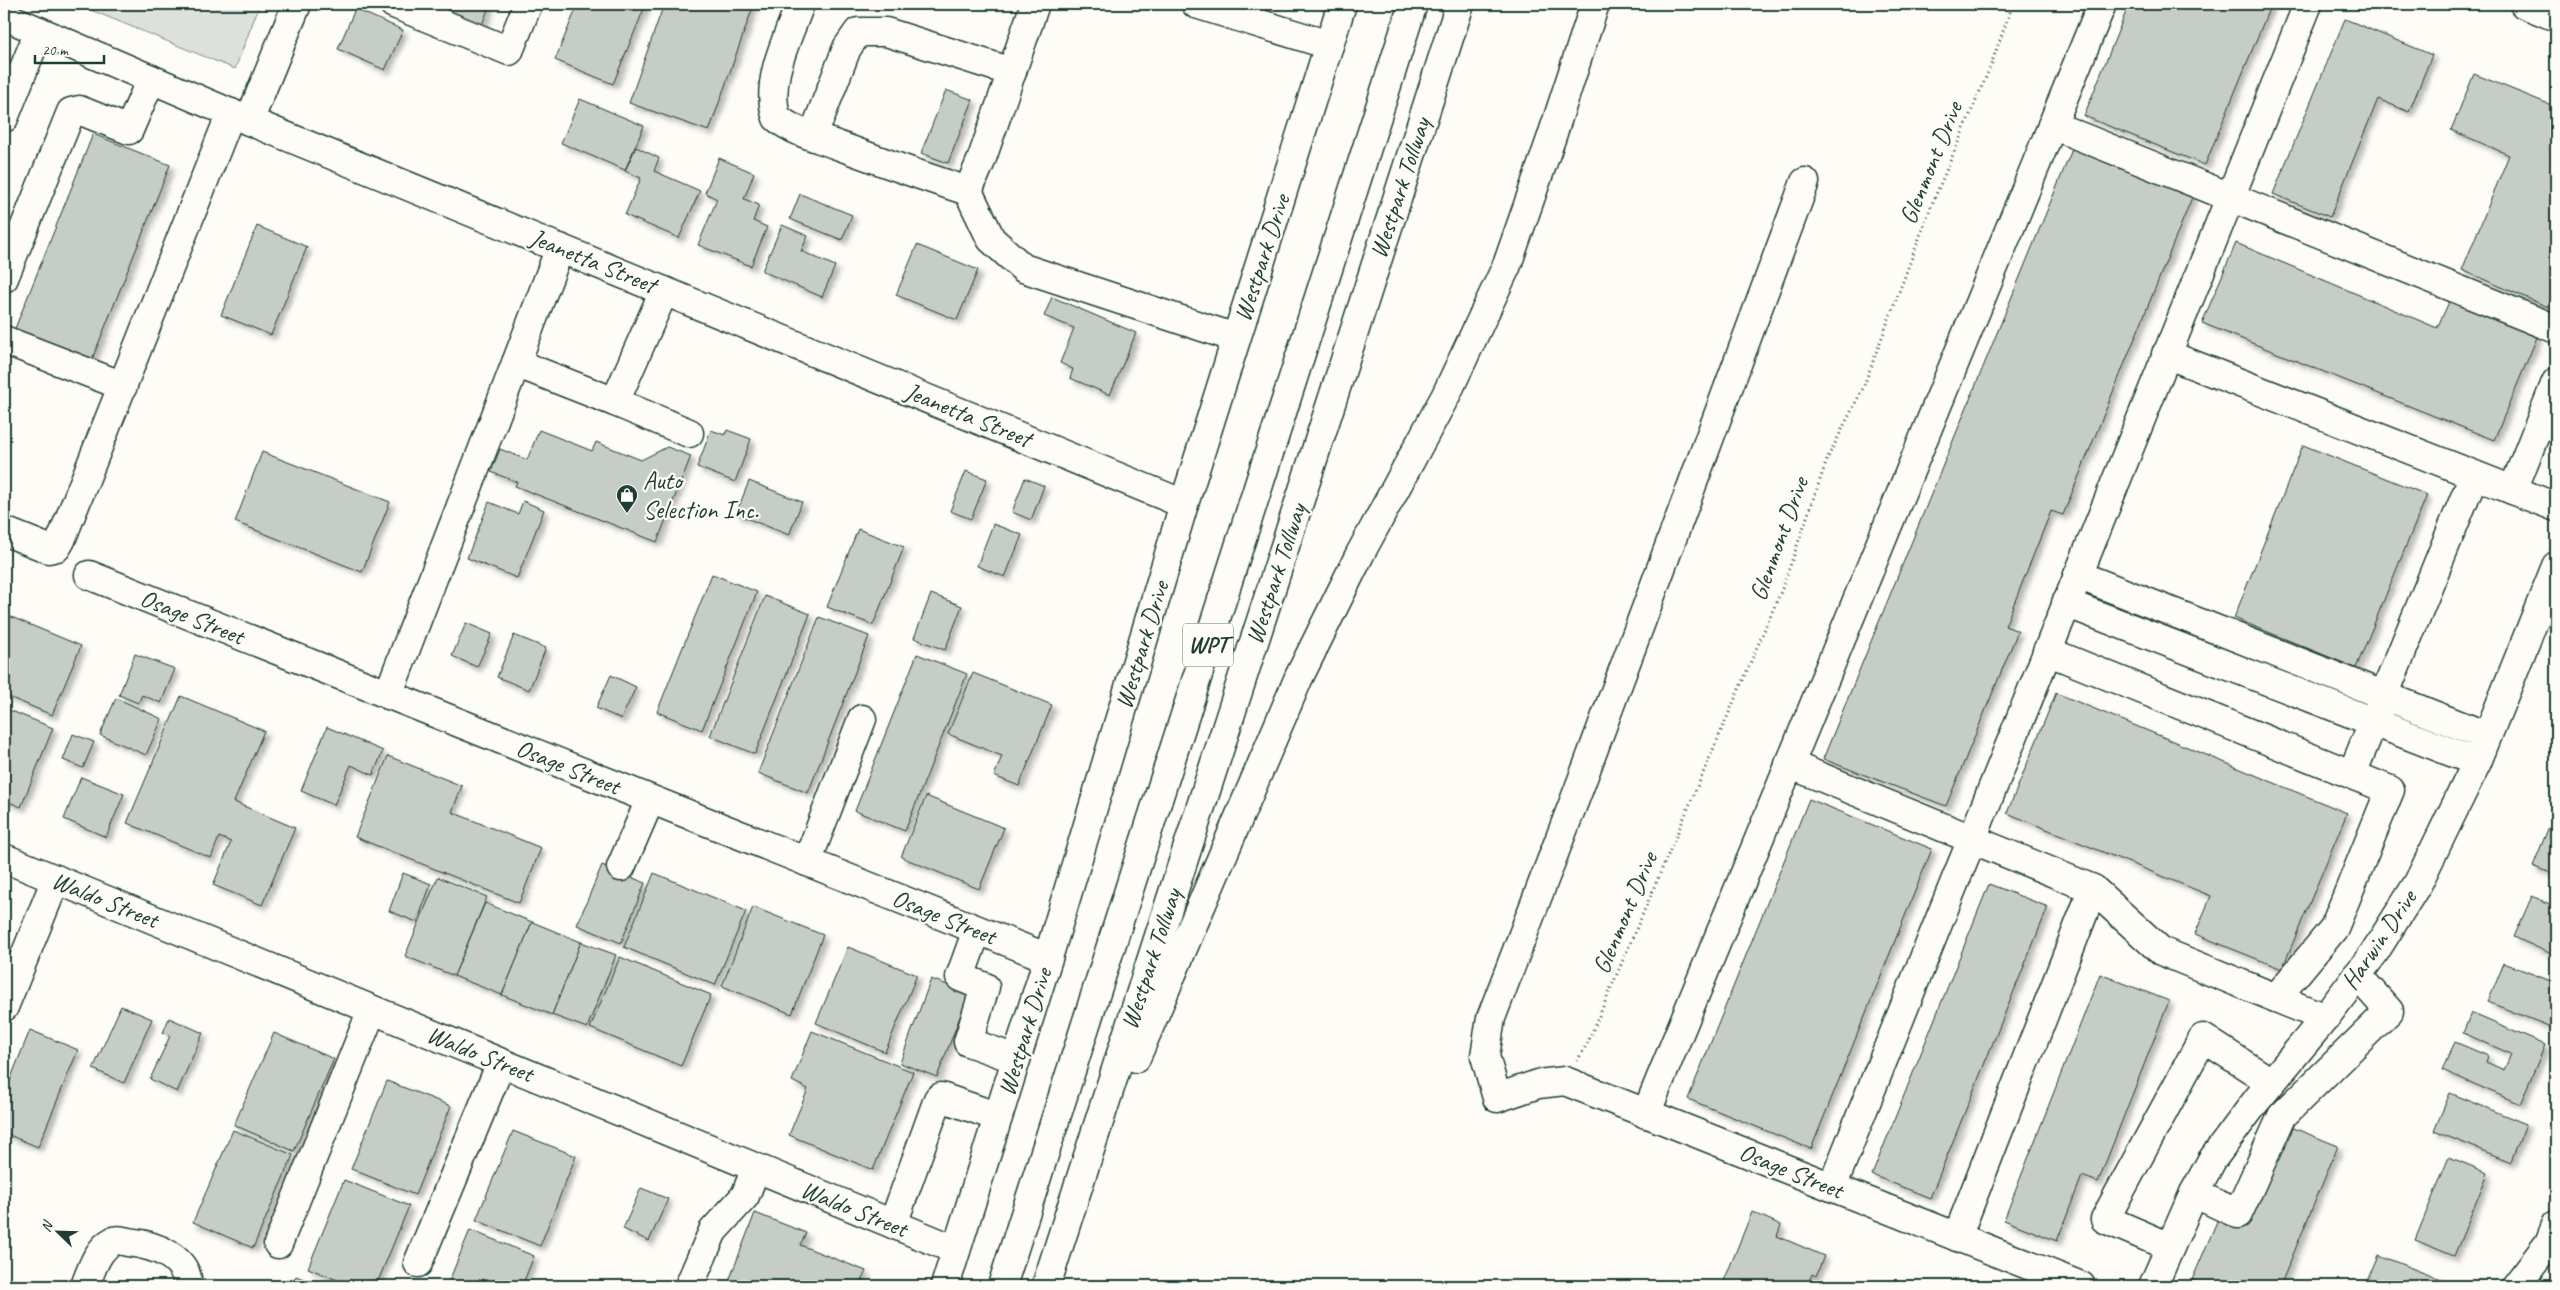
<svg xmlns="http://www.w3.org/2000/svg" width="2560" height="1290" viewBox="0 0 2560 1290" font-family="Caveat,sans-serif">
<defs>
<filter id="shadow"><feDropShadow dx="4.5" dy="4.5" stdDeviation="2.5" flood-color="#0004"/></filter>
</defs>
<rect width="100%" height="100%" fill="#fdfcf7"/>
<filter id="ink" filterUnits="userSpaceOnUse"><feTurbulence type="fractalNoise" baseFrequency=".02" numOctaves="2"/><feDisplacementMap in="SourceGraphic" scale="10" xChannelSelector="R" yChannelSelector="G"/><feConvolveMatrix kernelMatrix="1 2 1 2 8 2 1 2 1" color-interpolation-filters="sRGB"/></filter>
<g filter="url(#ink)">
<polygon fill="#dde0db" stroke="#7e8e88" points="76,4 260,4 235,69"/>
<g fill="#c6cdc7" stroke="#1f3d34" filter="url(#shadow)">
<polygon points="413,4 490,4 480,30"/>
<polygon points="578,4 646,4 613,84 555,60"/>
<polygon points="664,4 754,4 709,131 629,103"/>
<polygon points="2129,4 2271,4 2205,165 2084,116"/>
<polygon points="355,9 403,30 385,70 338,49"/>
<polygon points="2345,19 2432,55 2409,112 2378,99 2330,217 2273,194"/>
<polygon points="2474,74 2556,107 2556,287 2548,307 2462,270 2509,155 2451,130"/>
<polygon points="946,90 973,100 948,163 921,153"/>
<polygon points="580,99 644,126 625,170 561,143"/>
<polygon points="93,134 170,165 91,362 14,331"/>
<polygon points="636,147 659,158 654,171 700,191 679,238 625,215 641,178 625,171"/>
<polygon points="2073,147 2193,195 2063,515 2051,511 2005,626 2018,631 1946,806 1823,759"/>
<polygon points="719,158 754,173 744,199 759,205 753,221 767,227 751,266 698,245 717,199 705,193"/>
<polygon points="800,194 852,215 842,240 790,219"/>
<polygon points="782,225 808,236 801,251 835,266 822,297 762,271"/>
<polygon points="257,226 307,247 271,335 221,315"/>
<polygon points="2236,243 2437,328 2450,300 2538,335 2494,440 2202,323"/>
<polygon points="917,245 978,270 957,320 896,295"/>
<polygon points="1052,297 1136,333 1110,395 1070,378 1073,369 1060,363 1074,328 1044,316"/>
<polygon points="539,430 592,451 596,442 641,460 667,447 691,456 657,542 515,486 517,482 491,472 500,449 527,460"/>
<polygon points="711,430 725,435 727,430 751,439 735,482 697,467"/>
<polygon points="2303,445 2427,495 2356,668 2234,618"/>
<polygon points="262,452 390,502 362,572 235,522"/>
<polygon points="966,471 987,479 971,519 950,511"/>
<polygon points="1025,478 1044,486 1031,520 1012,512"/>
<polygon points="749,481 802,502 789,535 736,514"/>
<polygon points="523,501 544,510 517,578 467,558 489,502 518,514"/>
<polygon points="993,524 1022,535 1005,577 977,566"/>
<polygon points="858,529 904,547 873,625 827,607"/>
<polygon points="712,574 757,592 702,730 657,712"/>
<polygon points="931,594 962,606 945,650 914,638"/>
<polygon points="765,596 810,614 755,754 710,736"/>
<polygon points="4,614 81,646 52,715 4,695"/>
<polygon points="819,617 869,636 808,793 758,773"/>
<polygon points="466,623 492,634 477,667 452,656"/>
<polygon points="514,635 546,648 529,690 497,677"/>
<polygon points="135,654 175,669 161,703 142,695 138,703 119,695"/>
<polygon points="917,654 967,674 905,831 855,811"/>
<polygon points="973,673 1052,705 1019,786 994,776 1002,756 948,734"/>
<polygon points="611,675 636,687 621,719 596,708"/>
<polygon points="2056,693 2347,813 2282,969 2195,934 2211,896 2007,813"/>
<polygon points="181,696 264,731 234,802 295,828 262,905 213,885 231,842 219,837 211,858 127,823"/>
<polygon points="116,698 162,719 146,755 100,735"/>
<polygon points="4,708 53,728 21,807 4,800"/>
<polygon points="327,727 383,751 373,775 351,765 334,805 301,791"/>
<polygon points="73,734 94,742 83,768 63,760"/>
<polygon points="388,756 462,786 452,812 541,848 519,903 355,837"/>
<polygon points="81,777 124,794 106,837 64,819"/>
<polygon points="926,796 1004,828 979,889 901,857"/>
<polygon points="1809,799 1932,849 1811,1149 1688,1099"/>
<polygon points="2552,819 2556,821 2556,875 2533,866"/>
<polygon points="602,865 645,883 621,943 577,925"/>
<polygon points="403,873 431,884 417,922 389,911"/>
<polygon points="654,873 746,911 715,985 624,947"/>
<polygon points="438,877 487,897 454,976 405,956"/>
<polygon points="1989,884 2048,907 1930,1198 1872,1175"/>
<polygon points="2532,896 2556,907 2556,956 2514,937"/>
<polygon points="485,903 532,922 502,995 454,976"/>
<polygon points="753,907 823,935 792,1014 722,986"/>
<polygon points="532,922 581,942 552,1015 502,995"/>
<polygon points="581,942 616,955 587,1028 552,1015"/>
<polygon points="848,947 917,975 885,1052 816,1023"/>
<polygon points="620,957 711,995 681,1066 590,1028"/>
<polygon points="2504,963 2556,983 2556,1029 2488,1002"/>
<polygon points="2100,974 2169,1001 2098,1182 2082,1176 2057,1241 2004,1220"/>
<polygon points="931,979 969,993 937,1077 900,1063"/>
<polygon points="121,1006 152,1019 124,1083 93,1069"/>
<polygon points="2471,1013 2545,1045 2520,1104 2442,1070 2455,1042 2488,1056 2486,1062 2504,1070 2511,1054 2463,1033"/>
<polygon points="169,1018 203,1033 177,1092 150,1079 170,1036 163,1033"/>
<polygon points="30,1030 78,1050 38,1147 4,1133 4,1095"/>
<polygon points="812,1031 913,1072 873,1170 789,1135 808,1089 792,1081"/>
<polygon points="274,1033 334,1059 294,1151 234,1125"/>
<polygon points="387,1081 451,1106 415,1195 351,1169"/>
<polygon points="2450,1093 2526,1124 2511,1162 2434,1131"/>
<polygon points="2286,1125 2338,1146 2280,1286 2206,1286 2192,1280 2218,1219 2242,1229"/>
<polygon points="233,1130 293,1155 253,1248 193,1222"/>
<polygon points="513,1131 576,1156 540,1246 476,1220"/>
<polygon points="2449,1157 2488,1173 2454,1256 2415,1240"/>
<polygon points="344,1180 409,1206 376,1286 352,1286 308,1268"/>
<polygon points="641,1188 668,1199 649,1241 623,1229"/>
<polygon points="1752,1212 1781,1225 1777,1236 1824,1256 1816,1276 1812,1274 1808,1283 1804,1282 1802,1286 1722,1286"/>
<polygon points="755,1213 806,1233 800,1245 866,1271 859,1286 727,1286"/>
<polygon points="470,1230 534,1256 522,1286 447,1286"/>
<polygon points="2378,1255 2452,1284 2451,1286 2365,1286"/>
<polygon points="296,1276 320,1286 291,1286"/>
</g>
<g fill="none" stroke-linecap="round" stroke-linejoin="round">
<g stroke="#1f3d34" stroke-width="31">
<g id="minor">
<polyline points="394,4 509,51 528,4"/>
<path d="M800 4C788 38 764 82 777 118 794 132 816 137 837 145 880 161 924 177 968 191L981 161 1035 4"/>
<polyline points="1196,4 1329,45"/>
<polyline points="2524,4 2556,17"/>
<polyline points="4,16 249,121 1184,504"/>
<polyline points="4,118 39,31"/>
<polyline points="249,121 297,4"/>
<polyline points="2052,125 2556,329"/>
<polyline points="813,136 847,48 858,32 886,32 1012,72"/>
<polyline points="1805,182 1578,791 1491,1018 1485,1056 1497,1098 1538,1084 1565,1081 2081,1286"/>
<polyline points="968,191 991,239 1023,268 1236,338"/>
<polyline points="4,278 71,112 79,110 129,130 151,79"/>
<polyline points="4,340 123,386"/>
<polyline points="2166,354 2556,507"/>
<polyline points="516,363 560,248"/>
<polyline points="615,402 689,433"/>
<polyline points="2513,490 2556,382"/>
<polyline points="4,531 49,549 57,547 61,540 231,113"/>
<polyline points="89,575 1048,958"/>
<polyline points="2078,575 2487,736"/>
<polyline points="2066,603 2477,762"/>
<polyline points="2047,651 2390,790 2334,928 2276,998"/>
<polyline points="388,695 516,363 615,402 664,291"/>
<polyline points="1789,764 2093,889 2161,951 2325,1018"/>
<polyline points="2352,774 2474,475"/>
<polyline points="4,858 956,1250"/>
<polyline points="807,862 862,719"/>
<polyline points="621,867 650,800"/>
<polyline points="977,930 960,977 985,987 968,1042 1016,1059"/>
<polyline points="4,1007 56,879"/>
<polyline points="1646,1114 2102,4"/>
<polyline points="1832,1187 2308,4"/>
<polyline points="2194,1193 2238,1214 2282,1116 2389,1011 2357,975"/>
<polyline points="893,1224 938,1099 941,1097 998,1117"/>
<polyline points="1957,1237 2093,889"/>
<polyline points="278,1244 372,1010"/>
<polyline points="2170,1247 2105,1219 2203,1038 2271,1082"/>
<polyline points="418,1263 501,1063"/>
<path d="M85 1286C91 1271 97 1249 113 1241 118 1239 123 1241 128 1242 154 1245 187 1256 188 1286"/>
<polyline points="689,1286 713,1231 745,1196 756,1168"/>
<polyline points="2516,1286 2549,1243 2556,1225"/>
</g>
</g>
<g stroke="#1f3d34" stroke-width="31">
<g id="major">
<polyline points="945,1286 1048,958 1184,504 1342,4"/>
<polyline points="2153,1286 2194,1193 2212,1160 2256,1101 2325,1018 2374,953 2418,883 2477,762 2556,566"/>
</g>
</g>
<g stroke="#1f3d34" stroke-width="31">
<g id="highway">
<polyline points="1136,1058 1299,677 1360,554 1446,395 1507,265 1551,139 1595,4"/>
<polyline points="1002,1286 1413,4"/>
<polyline points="1046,1286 1460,4"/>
</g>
</g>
<polyline stroke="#1f3d34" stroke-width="3" stroke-dasharray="1 4" stroke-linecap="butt" points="1577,1061 1587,1044 1782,589 1828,457 1863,388 1932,204 1989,70 2013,4"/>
<use href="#minor" stroke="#fdfcf7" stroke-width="28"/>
<use href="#major" stroke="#fdfcf7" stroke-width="28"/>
<use href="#highway" stroke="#fdfcf7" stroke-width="28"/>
</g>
</g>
<defs>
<g id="shop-pin" transform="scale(1.125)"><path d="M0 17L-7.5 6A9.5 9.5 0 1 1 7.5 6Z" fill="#1f3d34" stroke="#fdfcf7"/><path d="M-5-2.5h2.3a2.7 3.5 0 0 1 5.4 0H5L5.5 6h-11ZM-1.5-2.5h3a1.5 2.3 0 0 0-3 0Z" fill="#fff"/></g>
</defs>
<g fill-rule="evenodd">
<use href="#shop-pin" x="627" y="495"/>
</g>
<g text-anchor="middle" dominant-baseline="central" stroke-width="4.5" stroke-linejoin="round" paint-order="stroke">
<rect fill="#fdfcf7" stroke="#62766e" stroke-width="1" x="1183" y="623.5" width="50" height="43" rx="4"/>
<g font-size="24" font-weight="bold" fill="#1f3d34">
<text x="1208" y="645">WPT</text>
</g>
<g font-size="25" fill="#1f3d34" stroke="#fdfcf7">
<text transform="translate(1931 163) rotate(-68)">Glenmont Drive</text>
<text transform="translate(1400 188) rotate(-72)">Westpark Tollway</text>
<text transform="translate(1262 258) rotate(-72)">Westpark Drive</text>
<text transform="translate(593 261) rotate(22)">Jeanetta Street</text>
<text transform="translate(968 415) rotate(22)">Jeanetta Street</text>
<text transform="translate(1779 539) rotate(-70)">Glenmont Drive</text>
<text transform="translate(1276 574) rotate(-72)">Westpark Tollway</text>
<text transform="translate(192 617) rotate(22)">Osage Street</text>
<text transform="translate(1142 645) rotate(-73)">Westpark Drive</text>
<text transform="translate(568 767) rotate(22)">Osage Street</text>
<text transform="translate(105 900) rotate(22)">Waldo Street</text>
<text transform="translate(1625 913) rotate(-67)">Glenmont Drive</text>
<text transform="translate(944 917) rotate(22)">Osage Street</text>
<text transform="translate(2379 940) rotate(-56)">Harwin Drive</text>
<text transform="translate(1151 959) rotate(-72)">Westpark Tollway</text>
<text transform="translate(1025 1032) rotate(-73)">Westpark Drive</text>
<text transform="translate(480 1054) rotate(22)">Waldo Street</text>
<text transform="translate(1791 1171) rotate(22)">Osage Street</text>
<text transform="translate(854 1209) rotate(22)">Waldo Street</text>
</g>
<g font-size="25" fill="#1f3d34" stroke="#fdfcf7" text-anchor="start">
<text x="643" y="481">Auto<tspan x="643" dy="29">Selection Inc.</tspan></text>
</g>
</g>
<rect width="2560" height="1290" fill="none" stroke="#fdfcf7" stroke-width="20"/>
<rect x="10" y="10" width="2540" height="1270" fill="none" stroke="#1f3d34" stroke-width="2" filter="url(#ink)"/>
<g transform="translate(58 1232) rotate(293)" stroke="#fdfcf7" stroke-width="4" paint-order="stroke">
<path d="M0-4L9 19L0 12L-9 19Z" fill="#1f3d34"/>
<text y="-8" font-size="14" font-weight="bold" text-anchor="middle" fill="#1f3d34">N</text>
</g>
<path d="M35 55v8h69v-8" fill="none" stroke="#1f3d34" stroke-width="2.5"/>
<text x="42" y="55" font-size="15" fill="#1f3d34" stroke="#fdfcf7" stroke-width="4" paint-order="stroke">20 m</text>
</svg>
